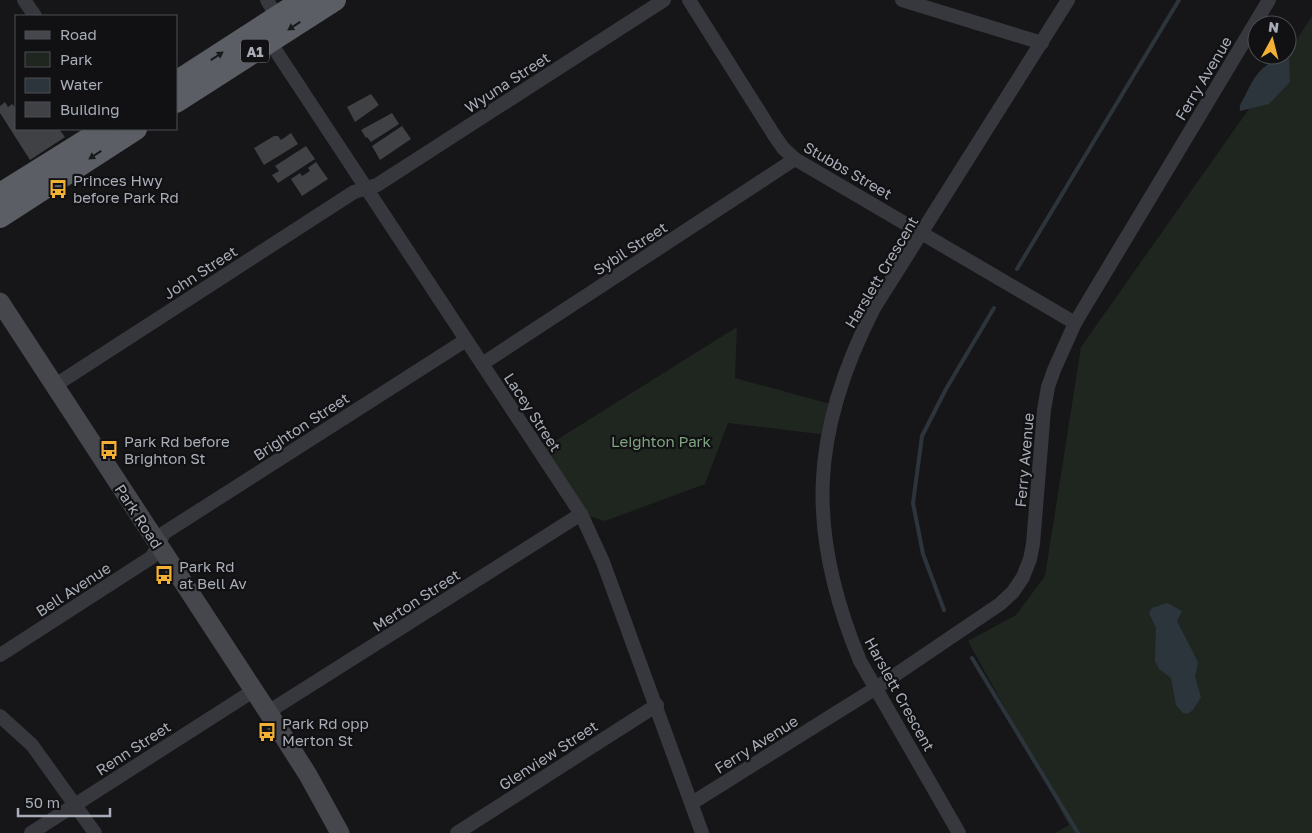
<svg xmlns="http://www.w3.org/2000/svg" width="1312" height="833" viewBox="0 0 1312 833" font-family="'Golos Text',sans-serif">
<rect width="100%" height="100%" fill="#161618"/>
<g fill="#1e261f">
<polygon points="1312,16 1312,833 1055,833 1069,825 968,641 1016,615 1045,576 1081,347 1287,55"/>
<polygon points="737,327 735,378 834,405 827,435 728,423 705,484 605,521 581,514 539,451"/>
</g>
<g fill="#2c353c">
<path d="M1282 56 1289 58 1290 82 1269 104 1240 111C1239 104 1242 102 1245 96 1255 75 1260 67 1282 56Z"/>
<polygon points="1167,603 1182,611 1177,621 1198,662 1195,677 1201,697 1193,710 1187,714 1183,713 1176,705 1171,678 1159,669 1155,661 1156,628 1149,613 1152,608"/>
</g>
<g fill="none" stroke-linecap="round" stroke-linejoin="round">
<g stroke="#2c353c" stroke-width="4">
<polyline points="1017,269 1179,0"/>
<polyline points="944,610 923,554 913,503 922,436 946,389 994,308"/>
<polyline points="972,658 1078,833"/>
</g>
</g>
<g fill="#404145">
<polygon points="371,94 379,105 355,122 347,107"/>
<polygon points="5,102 8,107 12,104 15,107 16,106 16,129 59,129 65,137 30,160 0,113 0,106"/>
<polygon points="392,113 399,124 371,142 367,137 366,138 361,130"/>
<polygon points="402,126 411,139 380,160 372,146"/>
<polygon points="291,133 298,144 264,165 254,148 274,136 278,136 281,140"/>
<polygon points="306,146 315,159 278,183 272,175 279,171 275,166"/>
<polygon points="316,162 328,179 302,196 291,179 300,173 302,176 310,171 308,168"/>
</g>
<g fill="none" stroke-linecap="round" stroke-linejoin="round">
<g stroke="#37383d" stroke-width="14">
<polyline points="24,0 35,16"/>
<polyline points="267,0 277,17"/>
<polyline points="689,0 774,135 783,148 795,159 1075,323"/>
<polyline points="902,0 1042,43"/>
<polyline points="270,42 581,514 603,562 702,833"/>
<polyline points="482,364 795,159"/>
<polyline points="54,386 354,192 377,185 664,0"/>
<polyline points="0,655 152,557 164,533 466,340"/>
<polyline points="268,712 581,514"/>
<polyline points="0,716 32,745 95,833"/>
<polyline points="692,803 876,688 1000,604 1013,592 1023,577 1030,559 1033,544 1044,410 1048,387 1054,370 1075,323 1269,0"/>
<polyline points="31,833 253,691"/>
<polyline points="457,833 657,705"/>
<path d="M959 833 860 661C806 531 810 433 874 308L1068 0"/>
</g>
<polyline stroke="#45474d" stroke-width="19" points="0,302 268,712 308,775 340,833"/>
<g stroke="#5b5e65" stroke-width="22">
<polyline points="176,82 303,0"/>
<polyline points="176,102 335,0"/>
<polyline points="0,194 104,129"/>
<polyline points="0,217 136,129"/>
</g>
</g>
<defs><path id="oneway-solid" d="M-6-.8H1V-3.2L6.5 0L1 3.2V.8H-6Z" transform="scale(1.25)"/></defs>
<g fill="#18191b">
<use href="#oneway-solid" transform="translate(294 26) rotate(147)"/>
<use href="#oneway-solid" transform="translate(217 56) rotate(-33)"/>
<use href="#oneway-solid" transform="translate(95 155) rotate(147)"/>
</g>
<defs>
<g id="bus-bare" transform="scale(1.5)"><path d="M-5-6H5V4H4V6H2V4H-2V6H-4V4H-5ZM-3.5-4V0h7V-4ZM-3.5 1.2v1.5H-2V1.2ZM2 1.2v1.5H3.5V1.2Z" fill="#f2b134" stroke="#111113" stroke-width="2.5" paint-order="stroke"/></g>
</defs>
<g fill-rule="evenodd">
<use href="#bus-bare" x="58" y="189"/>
<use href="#bus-bare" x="109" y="450"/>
<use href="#bus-bare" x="164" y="575"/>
<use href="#bus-bare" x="267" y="732"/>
</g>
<g text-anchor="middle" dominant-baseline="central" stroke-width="4.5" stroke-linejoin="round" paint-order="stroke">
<rect fill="#111113" stroke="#7b7e86" stroke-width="1" x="241" y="39.5" width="28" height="23" rx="4"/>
<g font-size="14" font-weight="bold" fill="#a8adb8">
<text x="255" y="51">A1</text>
</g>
<g font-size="15" fill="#a8adb8" stroke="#111113">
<text transform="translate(1203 78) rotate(-59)">Ferry Avenue</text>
<text transform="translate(507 82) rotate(-33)">Wyuna Street</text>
<text transform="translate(848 170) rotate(30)">Stubbs Street</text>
<text transform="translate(630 248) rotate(-33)">Sybil Street</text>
<text transform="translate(200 272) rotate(-33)">John Street</text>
<text transform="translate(881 272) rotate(-59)">Harslett Crescent</text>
<text transform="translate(533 412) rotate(57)">Lacey Street</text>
<text transform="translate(301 426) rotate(-33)">Brighton Street</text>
<text transform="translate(1024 460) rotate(-85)">Ferry Avenue</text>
<text transform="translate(139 516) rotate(57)">Park Road</text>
<text transform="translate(73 589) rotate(-33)">Bell Avenue</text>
<text transform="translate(416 600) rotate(-33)">Merton Street</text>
<text transform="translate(900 694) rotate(61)">Harslett Crescent</text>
<text transform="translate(756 744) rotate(-32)">Ferry Avenue</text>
<text transform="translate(133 748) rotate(-33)">Renn Street</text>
<text transform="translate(548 755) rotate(-33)">Glenview Street</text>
</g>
<g font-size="15" fill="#a8adb8" stroke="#111113" text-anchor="start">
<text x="73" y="180">Princes Hwy<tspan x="73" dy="17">before Park Rd</tspan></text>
<text x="124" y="441">Park Rd before<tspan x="124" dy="17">Brighton St</tspan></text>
<text x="179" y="566">Park Rd<tspan x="179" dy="17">at Bell Av</tspan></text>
<text x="282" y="723">Park Rd opp<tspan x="282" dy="17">Merton St</tspan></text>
</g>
<g font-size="15" fill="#7fa381" stroke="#111113">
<text x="661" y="441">Leighton Park</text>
</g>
</g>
<rect x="15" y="15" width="162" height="115" fill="#111113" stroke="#4d4f55"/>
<rect x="25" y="31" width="25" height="8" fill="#45474d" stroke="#4d4f55"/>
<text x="60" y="40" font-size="15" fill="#a8adb8">Road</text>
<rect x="25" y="52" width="25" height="15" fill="#1e261f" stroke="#4d4f55"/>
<text x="60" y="65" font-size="15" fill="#a8adb8">Park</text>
<rect x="25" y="78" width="25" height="15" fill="#2c353c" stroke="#4d4f55"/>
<text x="60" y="90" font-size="15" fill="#a8adb8">Water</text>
<rect x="25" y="102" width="25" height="15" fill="#404145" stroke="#4d4f55"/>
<text x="60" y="115" font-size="15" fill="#a8adb8">Building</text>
<g transform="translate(1272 40) rotate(7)"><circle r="24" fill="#111113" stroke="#4d4f55"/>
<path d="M0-4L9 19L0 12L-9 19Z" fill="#f2b134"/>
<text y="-8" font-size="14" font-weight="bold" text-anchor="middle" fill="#a8adb8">N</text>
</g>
<path d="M18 808v8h92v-8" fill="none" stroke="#a8adb8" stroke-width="2.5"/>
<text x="25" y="808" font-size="15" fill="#a8adb8" stroke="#111113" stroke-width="4" paint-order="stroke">50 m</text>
</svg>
